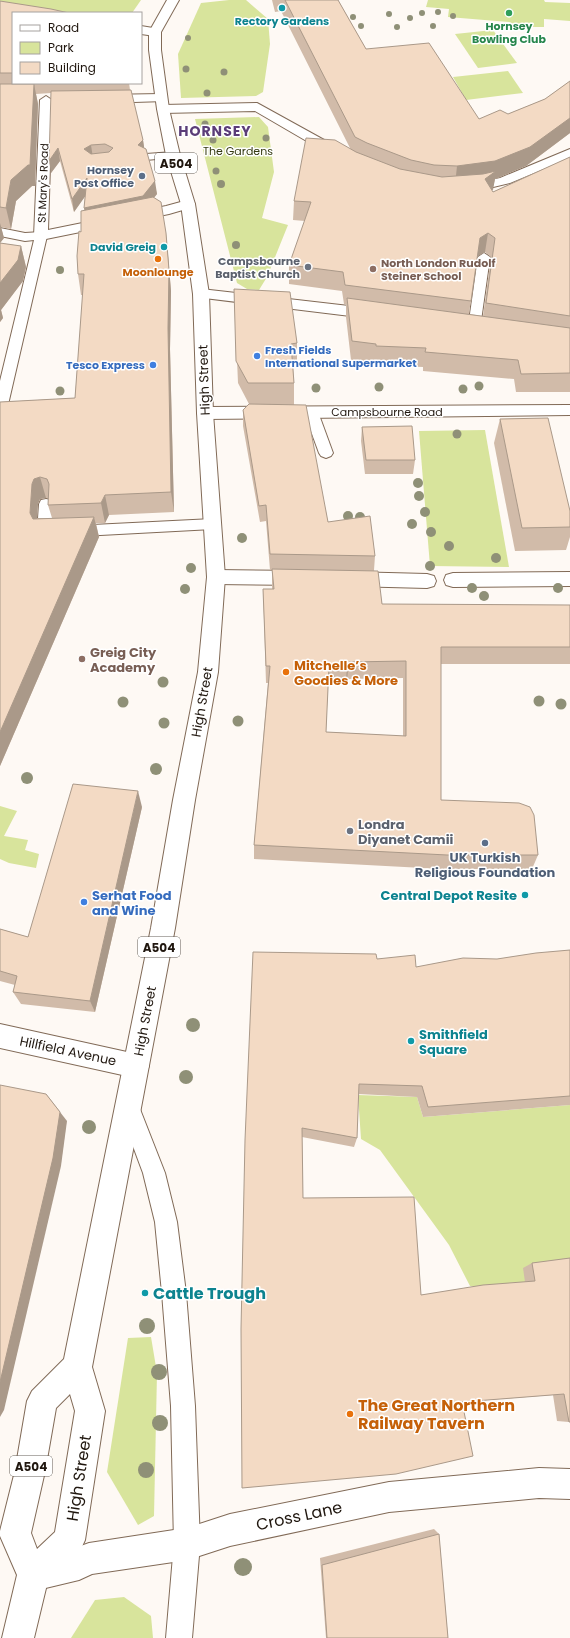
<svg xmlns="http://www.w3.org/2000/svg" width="570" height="1638" viewBox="0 0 570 1638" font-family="Poppins,sans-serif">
<rect width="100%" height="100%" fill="#fef9f4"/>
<g fill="#d8e49c">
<polygon points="0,0 141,0 132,13 68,13 0,4"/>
<polygon points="229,0 246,0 268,19 270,44 263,92 256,96 181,98 178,54 201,3"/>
<path d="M428 0H544L545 2 570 3V21L544 19V27C533 27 520 27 509 22L448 17 449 9 426 7Z"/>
<polygon points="493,30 517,63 478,68 455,34"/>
<polygon points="508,71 523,93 466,100 453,77"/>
<polygon points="259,117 268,127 274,172 262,218 288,225 267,277 259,290 247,289 237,283 195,119"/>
<polygon points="485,430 509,567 430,566 419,431"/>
<polygon points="0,806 17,811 4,836 28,840 25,850 39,854 36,868 9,863 0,859"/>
<polygon points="358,1095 417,1097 423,1117 570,1105 570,1262 526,1285 486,1288 470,1286 449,1245 380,1150 361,1139"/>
<polygon points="151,1337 157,1373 154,1516 138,1525 107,1472 128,1338"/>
<polygon points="124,1597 151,1616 153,1638 71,1638 95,1600"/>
</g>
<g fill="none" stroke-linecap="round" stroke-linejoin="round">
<g stroke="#816a57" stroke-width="2">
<g id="lane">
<polygon points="173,152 177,153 178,155 177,157 146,160 141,157 146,154"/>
<polygon points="0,228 25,233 41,232 47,236 7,409 5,412 0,413 0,381 34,240 25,241 0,236"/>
<polygon points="484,253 490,257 480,328 474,332 468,328 478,257"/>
<polygon points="311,407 316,409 318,412 333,453 331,456 326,458 321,456 319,453 304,412 306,409"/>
<polygon points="46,499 51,500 53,504 52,527 213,519 218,520 220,524 218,528 213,529 44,538 39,537 37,533 39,504 41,500"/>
<polygon points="129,1095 136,1099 165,1173 177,1222 186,1293 195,1406 200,1544 192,1638 166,1638 174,1544 171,1406 162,1293 155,1222 143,1173 118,1106 122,1099"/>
</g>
</g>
<g stroke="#816a57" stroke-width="2">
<g id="street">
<polygon points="161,94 165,95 167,98 165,101 103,103 97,99 103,95"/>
<polygon points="46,96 52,100 48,230 166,206 188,200 193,201 195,204 193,207 169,214 41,240 36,239 34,236 40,100"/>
<polygon points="257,103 344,151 346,154 344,157 334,157 255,111 163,113 157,109 163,105"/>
<polygon points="570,149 570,158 510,183 464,194 459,193 457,190 459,187 500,178"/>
<polygon points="201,289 375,309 380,311 383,314 380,317 375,319 196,297 193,294 196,291"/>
<polygon points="570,405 570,415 205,419 199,417 197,413 199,409 205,407"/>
<polygon points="216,570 301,571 308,573 310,578 308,583 301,585 216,584 209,582 207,577 209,572"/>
<polygon points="350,572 427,574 434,576 436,581 434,586 427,588 350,586 343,584 341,579 343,574"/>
<polygon points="570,572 570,586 453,587 446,585 444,580 446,575 453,573"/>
<polygon points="0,1024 136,1054 145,1057 149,1066 145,1075 136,1078 0,1048"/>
<path d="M539 1468 570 1469V1499L539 1498 389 1512 230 1546 187 1560 92 1574 79 1580 33 1591 22 1586 17 1575 22 1564C44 1555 67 1552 89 1543L187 1528 230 1514 389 1482Z"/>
</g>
</g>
<g stroke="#816a57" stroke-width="2">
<polygon id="secondary" points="141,26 159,29 161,32 155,36 141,34"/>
</g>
<g stroke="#816a57" stroke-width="2">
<path id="primary" d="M167 0H179L161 32V50L169 109 180 155 195 204 209 294 213 413 225 577 218 672 195 800 175 928 92 1367 105 1411 85 1540 80 1551 47 1584 34 1638H2L17 1575 0 1536V1531L15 1471 27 1401 32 1391 64 1359 151 928 173 800 198 672 207 577 197 413 193 294 181 204 166 155 157 109 149 50V32ZM70 1394 75 1411 55 1532 37 1549 31 1533 45 1471 56 1408Z"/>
</g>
<use href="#lane" fill="#fff" fill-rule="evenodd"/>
<use href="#street" fill="#fff" fill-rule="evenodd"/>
<use href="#secondary" fill="#fff" fill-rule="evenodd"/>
<use href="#primary" fill="#fff" fill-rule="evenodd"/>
</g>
<g fill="#8f9077">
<circle cx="438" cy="12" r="3"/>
<circle cx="422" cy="13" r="3"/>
<circle cx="389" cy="14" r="3"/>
<circle cx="453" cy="16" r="3"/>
<circle cx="353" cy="17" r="3"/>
<circle cx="410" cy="18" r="3"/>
<circle cx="361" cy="26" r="3"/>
<circle cx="433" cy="26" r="3"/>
<circle cx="397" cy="27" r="3"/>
<circle cx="188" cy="38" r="3"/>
<circle cx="186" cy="69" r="3.5"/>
<circle cx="224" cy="72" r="3.5"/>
<circle cx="207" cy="93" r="3.5"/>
<circle cx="205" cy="124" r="3.5"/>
<circle cx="266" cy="138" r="3.5"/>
<circle cx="213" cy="140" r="3.5"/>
<circle cx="216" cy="171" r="3.5"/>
<circle cx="221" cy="184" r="4"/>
<circle cx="236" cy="245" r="4"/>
<circle cx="60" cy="270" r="4"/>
<circle cx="479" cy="386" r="4.5"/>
<circle cx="379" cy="387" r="4.5"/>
<circle cx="316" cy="388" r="4.5"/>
<circle cx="463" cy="389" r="4.5"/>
<circle cx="60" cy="391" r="4.5"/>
<circle cx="457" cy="434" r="4.5"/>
<circle cx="418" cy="483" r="5"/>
<circle cx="419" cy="496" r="5"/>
<circle cx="425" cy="512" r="5"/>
<circle cx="348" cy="516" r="5"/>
<circle cx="360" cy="517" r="5"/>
<circle cx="412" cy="524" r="5"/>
<circle cx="431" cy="532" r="5"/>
<circle cx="242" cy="538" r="5"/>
<circle cx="449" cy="546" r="5"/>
<circle cx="496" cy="558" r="5"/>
<circle cx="430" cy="566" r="5"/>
<circle cx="191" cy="568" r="5"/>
<circle cx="472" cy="588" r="5"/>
<circle cx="558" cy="588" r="5"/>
<circle cx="185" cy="589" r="5"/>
<circle cx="484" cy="596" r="5"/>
<circle cx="163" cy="682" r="5.5"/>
<circle cx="539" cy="701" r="5.5"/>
<circle cx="123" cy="702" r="5.5"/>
<circle cx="561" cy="704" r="5.5"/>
<circle cx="238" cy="721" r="5.5"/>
<circle cx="164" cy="723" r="5.5"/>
<circle cx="156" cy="769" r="6"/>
<circle cx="27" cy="778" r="6"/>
<circle cx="193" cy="1025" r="7"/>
<circle cx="186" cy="1077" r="7"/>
<circle cx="89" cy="1127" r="7"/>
<circle cx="147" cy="1326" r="8"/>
<circle cx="159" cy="1372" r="8"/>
<circle cx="160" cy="1423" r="8"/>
<circle cx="146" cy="1470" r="8"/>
<circle cx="243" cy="1567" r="9"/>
</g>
<g fill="#d1bba9" fill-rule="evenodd">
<path d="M272 0H338L366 49 479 119 508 114 545 99 570 81V133L526 166 495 179 492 191 493 192 570 157V392H516L514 379 423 371V367L374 365 375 363 351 360 346 317V304H344L342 291 289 284V265L305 221 293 220 294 201 351 150 281 11 275 12ZM485 252 491 257 483 316 469 314 477 256Z"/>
<path d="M0 1 13 13V83H129L130 90 143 140 144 148 157 194 154 198 168 254 171 291 170 349 174 512 109 515 105 523H96L99 537 0 766V402L75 398 83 295H81L78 274 81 232 85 211V196L74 212 60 161 51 173V93L36 94 38 104 35 186H32L16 201 11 229 1 227 4 238 0 243 21 246 26 267 23 281 1 310 3 318 0 322ZM46 498H49L48 505 52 518H36L38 504 40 499Z"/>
<path d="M234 289 297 343V365L293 366 294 383V404L328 522 375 556 374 570 382 604 570 605V664H441V800L538 855 532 869H442L254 859V845L268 683H266L263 589H272V570H270L266 521 260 522 243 426V410L249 404 238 383ZM403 678V736L326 732 328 683H346L347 679Z"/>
<polygon points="500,419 570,511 570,537 566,550 515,551 494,443"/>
<polygon points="362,427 415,460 413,474 365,474 361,441"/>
<polygon points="142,807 95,1012 21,1004 13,992 15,985 0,981 0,929 28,937"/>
<polygon points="570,950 570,1105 423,1117 417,1097 358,1094 357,1138 354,1147 302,1137 303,1198 421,1295 525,1282 523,1268 532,1263 570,1258 569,1422 557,1421 553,1395 462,1402 245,1140 377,959 416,967 497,959"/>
<polygon points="434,1529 439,1534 448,1638 326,1638 320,1558"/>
</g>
<g fill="#aa9989">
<polygon points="34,84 38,104 35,186 32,186 16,201 11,229 6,208 11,180"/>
<polygon points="570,118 570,133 526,166 495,179 493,190 455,185 457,166"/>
<polygon points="143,140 145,153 138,145"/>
<polygon points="91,145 93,158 84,149"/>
<polygon points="58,148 60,161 51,173 49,161"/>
<polygon points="87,178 89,191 74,212 72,199"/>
<polygon points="155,181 157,194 144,209 86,221 84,208"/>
<polygon points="0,223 4,238 0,243"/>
<polygon points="166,233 171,291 170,349 174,512 171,492"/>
<polygon points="488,233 485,252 477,257 480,238"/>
<polygon points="21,246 26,267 23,281 1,310 3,318 0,322 0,283"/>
<polygon points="40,477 46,498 40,499 38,504 36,533 30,513 32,484 34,479"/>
<polygon points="105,495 109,515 105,523 101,503"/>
<polygon points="94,517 99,537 0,766 0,732"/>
<polygon points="349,662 347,679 346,683 347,666"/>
<polygon points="138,791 142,807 95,1012 90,1001"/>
<polygon points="46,1094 67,1121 61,1166 4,1410 0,1417 0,1382"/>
</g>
<g fill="#f3dac4" stroke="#aa9989" fill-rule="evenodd">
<polygon points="285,0 338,0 366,49 429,43 479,119 500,110 508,114 545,99 570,81 570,118 530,147 495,161 457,166 434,165 411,160 367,143 355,137"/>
<polygon points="0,1 51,9 69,13 13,13 13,73 0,73"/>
<polygon points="0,84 34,84 30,165 28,165 11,180 6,208 0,207"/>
<path d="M131 90 143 140 138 145 146 149 155 181 143 196 84 208 87 178 72 199 58 148 49 161 51 91ZM105 144 113 148 109 152 91 154 84 149 91 145Z"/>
<polygon points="306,138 335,140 356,152 400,169 442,177 483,174 496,171 485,179 493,192 570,157 570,316 486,303 495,238 488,233 480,238 471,301 345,285 343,272 289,265 311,202 294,201"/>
<polygon points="153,197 161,202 166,233 169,270 168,328 171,492 105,495 101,503 48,505 49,484 47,479 40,477 34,479 32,484 30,513 33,519 94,517 0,732 0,402 75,398 84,274 78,274 77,256 79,231 81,232 81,211"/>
<polygon points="0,243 21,246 18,260 0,283"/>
<polygon points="234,289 290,292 297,343 291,344 294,383 248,383 236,361"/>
<polygon points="347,298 570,328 570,373 521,374 518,360 425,352 426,348 376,346 376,344 352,341"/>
<polygon points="249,404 306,405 328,522 370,516 375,556 270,554 266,505 259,506 243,410"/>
<polygon points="548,418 570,511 570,527 522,528 500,419"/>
<polygon points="412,426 415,460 366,460 362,427"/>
<path d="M272 569 378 571 382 604 570 605V647H441V800L519 803 530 807 534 815 538 855H447L254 845 270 666H266L263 589H274ZM406 661V736L326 732 329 666H347L349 662Z"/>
<polygon points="73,784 138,791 90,1001 13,992 17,976 0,971 0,929 28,937"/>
<polygon points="570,950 570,1096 428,1107 422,1086 359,1084 357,1138 302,1128 303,1198 414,1197 421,1295 483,1285 535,1281 532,1263 570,1258 570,1422 569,1422 564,1394 462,1402 473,1456 396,1474 242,1488 241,1329 245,1140 253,952 376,954 377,959 415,955 416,967 463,958 497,959 536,953"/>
<polygon points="0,1085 46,1094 60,1112 53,1158 0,1382"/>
<polygon points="439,1534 448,1638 327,1638 322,1565"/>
</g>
<g fill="#0f9aa8" stroke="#fff" stroke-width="1.5">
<circle cx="282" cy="8" r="4"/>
<circle cx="164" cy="247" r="4"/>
<circle cx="525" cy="895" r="4"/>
<circle cx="411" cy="1041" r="4"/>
<circle cx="145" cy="1293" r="4"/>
</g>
<circle fill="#2e9e5b" stroke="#fff" stroke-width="1.5" cx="509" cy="13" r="4"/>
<g fill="#5c6f8a" stroke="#fff" stroke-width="1.5">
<circle cx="142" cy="176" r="4"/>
<circle cx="485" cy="843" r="4"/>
</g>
<g fill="#e8710a" stroke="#fff" stroke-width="1.5">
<circle cx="158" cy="259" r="4"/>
<circle cx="286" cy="672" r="4"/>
<circle cx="350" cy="1414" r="4"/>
</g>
<g fill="#6b7280" stroke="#fff" stroke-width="1.5">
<circle cx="308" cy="267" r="4"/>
<circle cx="350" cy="831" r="4"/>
</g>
<g fill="#8d6e63" stroke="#fff" stroke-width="1.5">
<circle cx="373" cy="269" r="4"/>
<circle cx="82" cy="659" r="4"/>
</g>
<g fill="#3f7fe0" stroke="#fff" stroke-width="1.5">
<circle cx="257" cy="356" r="4"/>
<circle cx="153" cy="365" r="4"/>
<circle cx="84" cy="902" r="4"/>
</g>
<g text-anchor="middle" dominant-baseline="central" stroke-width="3" stroke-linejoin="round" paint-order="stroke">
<g font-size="11" font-weight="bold" fill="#0d838f" stroke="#fff">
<text x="282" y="21">Rectory Gardens</text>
<text x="156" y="247" text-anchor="end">David Greig</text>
</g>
<g font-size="11" font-weight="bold" fill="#27864d" stroke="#fff">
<text x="509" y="26">Hornsey<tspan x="509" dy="13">Bowling Club</tspan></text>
</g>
<g font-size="11" fill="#353a11" stroke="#fff">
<text x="238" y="151">The Gardens</text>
</g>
<g font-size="11" font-weight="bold" fill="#4e5e75" stroke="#fff" text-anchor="end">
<text x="134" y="170">Hornsey<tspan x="134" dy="13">Post Office</tspan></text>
</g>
<g font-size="11" fill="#20170f" stroke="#fff">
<text transform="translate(43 183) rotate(-88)">St Mary's Road</text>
<text x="387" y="412">Campsbourne Road</text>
</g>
<g font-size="11" font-weight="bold" fill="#5b616d" stroke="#fff" text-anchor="end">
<text x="300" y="261">Campsbourne<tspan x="300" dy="13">Baptist Church</tspan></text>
</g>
<g font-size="11" font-weight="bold" fill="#785e54" stroke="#fff" text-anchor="start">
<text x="381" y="263">North London Rudolf<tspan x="381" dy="13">Steiner School</tspan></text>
</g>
<g font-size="11" font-weight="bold" fill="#c56008" stroke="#fff">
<text x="158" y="272">Moonlounge</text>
</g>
<g font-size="11" font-weight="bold" fill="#366cbe" stroke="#fff" text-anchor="start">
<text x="265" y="350">Fresh Fields<tspan x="265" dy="13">International Supermarket</tspan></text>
<text x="145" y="365" text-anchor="end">Tesco Express</text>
</g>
<g fill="#fff" stroke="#635d57" stroke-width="1">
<rect x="155" y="153" width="42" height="20" rx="3"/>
<rect x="138" y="937" width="42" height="20" rx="3"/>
<rect x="10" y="1456" width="42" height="20" rx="3"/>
</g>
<g font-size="12" font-weight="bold" fill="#20170f">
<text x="176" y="163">A504</text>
<text x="159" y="947">A504</text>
<text x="31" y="1466">A504</text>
</g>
<g font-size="13" fill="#20170f" stroke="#fff">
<text transform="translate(204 380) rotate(-92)">High Street</text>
<text transform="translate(202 702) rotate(-80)">High Street</text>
<text transform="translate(145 1021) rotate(-79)">High Street</text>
<text transform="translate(68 1051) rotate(12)">Hillfield Avenue</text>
</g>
<g font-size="13" font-weight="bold" fill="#785e54" stroke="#fff" text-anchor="start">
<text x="90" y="652">Greig City<tspan x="90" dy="15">Academy</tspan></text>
</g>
<g font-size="13" font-weight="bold" fill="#c56008" stroke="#fff" text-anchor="start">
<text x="294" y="665">Mitchelle’s<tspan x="294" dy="15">Goodies &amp; More</tspan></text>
</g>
<g font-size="13" font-weight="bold" fill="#5b616d" stroke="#fff" text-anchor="start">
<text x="358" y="824">Londra<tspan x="358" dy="15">Diyanet Camii</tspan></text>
</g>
<g font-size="13" font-weight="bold" fill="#4e5e75" stroke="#fff">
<text x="485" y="857">UK Turkish<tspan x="485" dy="15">Religious Foundation</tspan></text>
</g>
<g font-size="13" font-weight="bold" fill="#366cbe" stroke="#fff" text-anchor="start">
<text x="92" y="895">Serhat Food<tspan x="92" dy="15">and Wine</tspan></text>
</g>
<g font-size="13" font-weight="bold" fill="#0d838f" stroke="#fff" text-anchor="end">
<text x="517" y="895">Central Depot Resite</text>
<text x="419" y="1034" text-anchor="start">Smithfield<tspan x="419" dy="15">Square</tspan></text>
</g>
<g font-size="14" font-weight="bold" letter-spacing="1" fill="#5b3d78" stroke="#fff">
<text x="215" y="131">HORNSEY</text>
</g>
<g font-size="16" font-weight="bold" fill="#0d838f" stroke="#fff" text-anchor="start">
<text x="153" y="1293">Cattle Trough</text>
</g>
<g font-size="16" font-weight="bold" fill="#c56008" stroke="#fff" text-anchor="start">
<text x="358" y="1405">The Great Northern<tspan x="358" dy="18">Railway Tavern</tspan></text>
</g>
<g font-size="16" fill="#20170f" stroke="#fff">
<text transform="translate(79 1478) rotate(-81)">High Street</text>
<text transform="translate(299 1516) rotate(-12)">Cross Lane</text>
</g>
</g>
<rect x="12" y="12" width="130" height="72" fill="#ffffff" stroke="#a6a29f"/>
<rect x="20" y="25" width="20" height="6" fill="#ffffff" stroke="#a6a29f"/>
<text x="48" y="32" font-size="12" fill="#20170f">Road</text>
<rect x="20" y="42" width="20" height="12" fill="#d8e49c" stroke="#a6a29f"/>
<text x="48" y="52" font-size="12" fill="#20170f">Park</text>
<rect x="20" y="62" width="20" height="12" fill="#f3dac4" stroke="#a6a29f"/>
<text x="48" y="72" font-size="12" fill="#20170f">Building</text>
</svg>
